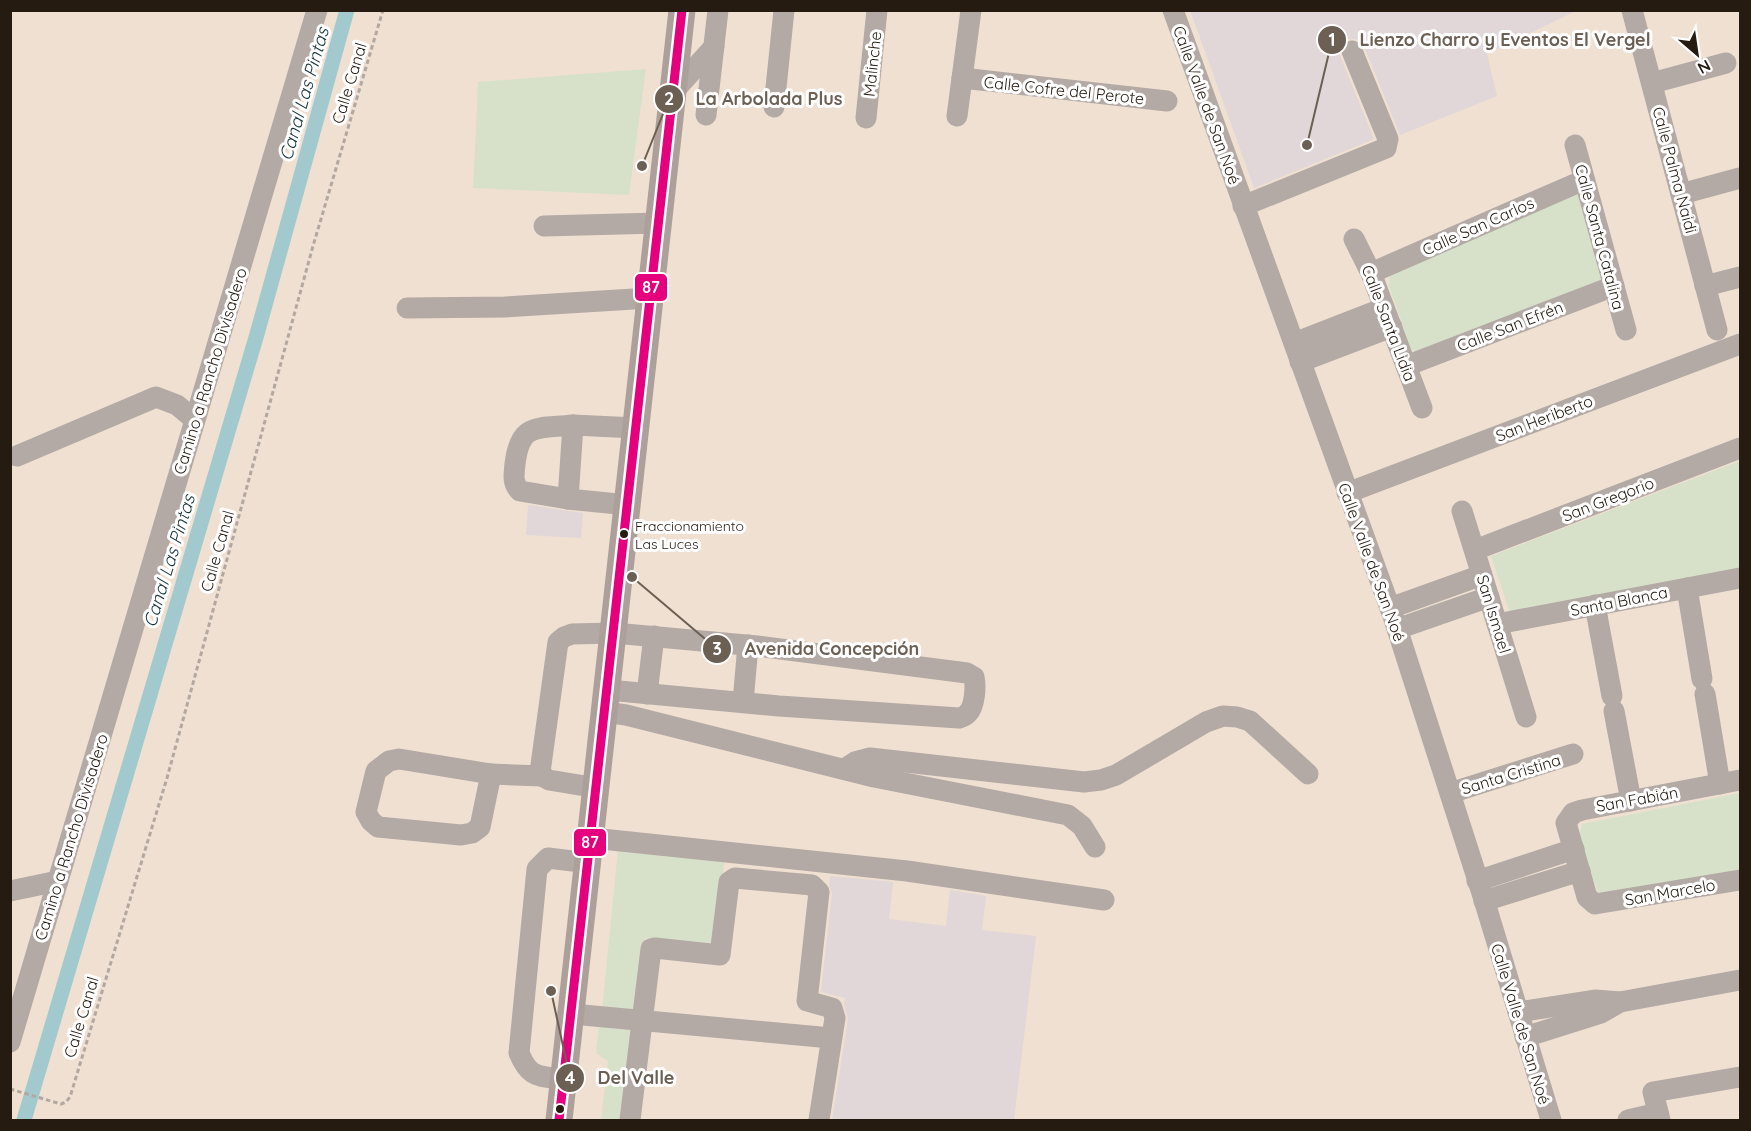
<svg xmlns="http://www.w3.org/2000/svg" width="1751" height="1131" viewBox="0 0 1751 1131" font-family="Quicksand,sans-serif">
<rect width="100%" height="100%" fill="#efe0d1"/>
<g fill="#d7e1c9">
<polygon points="646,69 629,195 473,188 478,82"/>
<polygon points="1580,192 1604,282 1420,354 1411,349 1389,286 1390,276"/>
<polygon points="1740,461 1740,570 1510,613 1491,556"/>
<path d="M1740 793V870L1601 896C1591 875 1575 847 1582 824Z"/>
<polygon points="618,850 724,860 716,947 645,938 634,1014 602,1010"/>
<polygon points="599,1026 633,1029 620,1120 601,1120 608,1061 596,1053"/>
</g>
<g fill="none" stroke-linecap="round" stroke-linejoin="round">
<polyline stroke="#a2cace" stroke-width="15" points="24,1120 257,334 347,10"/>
</g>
<g fill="#e1d6d8">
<polygon points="1190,10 1578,10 1487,54 1497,96 1400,135 1364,46 1360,41 1354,39 1347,39 1340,49 1340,56 1374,139 1254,188"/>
<polygon points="528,505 583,513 581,538 526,535"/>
<polygon points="830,876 893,882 889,919 946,926 950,890 986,896 982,930 1036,936 1014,1120 832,1120 848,1019 844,1005 845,998 821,992 832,893 829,885"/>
</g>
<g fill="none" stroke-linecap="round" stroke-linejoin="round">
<polyline stroke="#b2a8a1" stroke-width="3" stroke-dasharray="4.5 3" stroke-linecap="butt" points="10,1089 61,1104 66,1102 70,1097 167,778 313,246 383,10"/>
<g stroke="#b3a9a5" stroke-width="21">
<polyline points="1173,10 1394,619 1482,893 1551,1120"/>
<polyline points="1632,10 1717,330"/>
<polyline points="962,78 1167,101"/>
<polyline points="1652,83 1726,63"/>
<polyline points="673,92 714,47"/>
<polyline points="774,107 784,10"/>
<polyline points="706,115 718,10"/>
<polyline points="957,116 971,10"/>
<polyline points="866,118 877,10"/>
<polyline points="1575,145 1626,330"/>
<polyline points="1681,194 1740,178"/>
<polyline points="1243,206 1386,148 1388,139 1352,51"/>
<polyline points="544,226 659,223"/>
<polyline points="1354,239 1371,273 1422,408"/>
<polyline points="1371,273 1584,180"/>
<polyline points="1705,286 1740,277"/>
<polyline points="407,308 505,307 650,298"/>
<polyline points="1294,343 1384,308"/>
<polyline points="1300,362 1392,327"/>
<polyline points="1406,366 1614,286"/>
<polyline points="17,456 156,397 177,405 195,420"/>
<polyline points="1347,493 1740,344"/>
<path d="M568 499 520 491C512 483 514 475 515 464 520 422 537 429 573 425"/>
<polyline points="628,505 568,499 573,425 636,428"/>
<polyline points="1462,511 1526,717"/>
<polyline points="1475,550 1740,448"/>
<polyline points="1687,588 1702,679"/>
<polyline points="1595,605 1612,696"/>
<polyline points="1390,608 1482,575"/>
<polyline points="1497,624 1740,578"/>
<polyline points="1397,629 1489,597"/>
<polyline points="647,694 654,636"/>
<polyline points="1705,694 1720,784"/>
<polyline points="743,702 748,645"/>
<polyline points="1614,711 1631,801"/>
<polyline points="605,712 626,715 874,777 1068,815 1082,826 1095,847"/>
<polygon points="399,759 491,774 480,827 472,833 461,835 378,827 371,821 366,812 376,771 389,761"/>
<polyline points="844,769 855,762 870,758 1084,782 1101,780 1116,775 1206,722 1223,716 1237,717 1250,721 1308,774"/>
<polyline points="491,774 542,776"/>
<polyline points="1740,780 1582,810 1573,813 1566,823 1587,897 1595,904 1740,880"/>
<path d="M597 788 549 780 542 776 540 772 558 642 564 637 572 634 614 633 757 646 967 673 974 677C976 686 975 706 968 713 966 716 962 717 959 718L779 706 608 690"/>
<polyline points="1450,793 1573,754"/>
<polyline points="592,838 907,871 1104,900"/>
<polyline points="1477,881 1574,849"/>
<polyline points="10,891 58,881"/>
<polyline points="1484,901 1580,871"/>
<polyline points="1518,1012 1595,1000 1620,1002 1740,980"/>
<polyline points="572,1014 831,1038"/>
<polyline points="1525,1037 1601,1013 1620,1002"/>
<polyline points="10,1042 317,10"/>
<path d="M563 1080C538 1075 530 1079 519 1053L537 869 548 858 589 863"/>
<polyline points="630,1120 651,949 655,948 720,955 729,882 735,878 812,885 819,892 807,1001 832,1008 835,1018 819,1120"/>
<polyline points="1628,1120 1658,1113"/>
<polyline points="1660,1120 1653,1092 1740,1077"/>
</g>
<polyline stroke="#ada09b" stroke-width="27" points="559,1120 682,10"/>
<g stroke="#fff" stroke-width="14">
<polyline id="bus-1" points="559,1120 682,10"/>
</g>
<use href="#bus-1" stroke="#e5007d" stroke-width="9"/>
</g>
<g fill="#251b11" stroke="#fff" stroke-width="2">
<circle cx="624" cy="534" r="5"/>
<circle cx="560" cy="1109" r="5"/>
</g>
<g text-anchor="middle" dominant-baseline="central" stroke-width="6" stroke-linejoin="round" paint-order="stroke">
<g font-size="14" fill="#251b11" stroke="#fff" text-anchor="start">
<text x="635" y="526">Fraccionamiento<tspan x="635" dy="18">Las Luces</tspan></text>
</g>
<g font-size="16" fill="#251b11" stroke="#fff">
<text transform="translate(872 64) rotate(-84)">Malinche</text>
<text transform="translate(349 83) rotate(-73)">Calle Canal</text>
<text transform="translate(1064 90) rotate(6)">Calle Cofre del Perote</text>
<text transform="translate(1207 105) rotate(70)">Calle Valle de San Noé</text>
<text transform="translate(1675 170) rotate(75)">Calle Palma Naidi</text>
<text transform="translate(1478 226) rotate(-24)">Calle San Carlos</text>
<text transform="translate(1600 237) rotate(75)">Calle Santa Catalina</text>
<text transform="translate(1389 323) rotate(69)">Calle Santa Lidia</text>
<text transform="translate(1510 326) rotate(-21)">Calle San Efrén</text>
<text transform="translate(210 371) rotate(-73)">Camino a Rancho Divisadero</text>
<text transform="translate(1544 418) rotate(-21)">San Heriberto</text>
<text transform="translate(1608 499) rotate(-21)">San Gregorio</text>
<text transform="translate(217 551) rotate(-74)">Calle Canal</text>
<text transform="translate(1372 562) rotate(70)">Calle Valle de San Noé</text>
<text transform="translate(1619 601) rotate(-11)">Santa Blanca</text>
<text transform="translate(1494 614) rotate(73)">San Ismael</text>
<text transform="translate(1511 774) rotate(-17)">Santa Cristina</text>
<text transform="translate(1637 799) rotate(-10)">San Fabián</text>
<text transform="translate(71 837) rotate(-73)">Camino a Rancho Divisadero</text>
<text transform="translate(1670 892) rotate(-10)">San Marcelo</text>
<text transform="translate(81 1017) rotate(-73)">Calle Canal</text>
<text transform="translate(1521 1024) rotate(73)">Calle Valle de San Noé</text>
</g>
<g font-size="18" font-style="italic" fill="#17373c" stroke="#fff">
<text transform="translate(304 94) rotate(-74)">Canal Las Pintas</text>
<text transform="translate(169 561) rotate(-73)">Canal Las Pintas</text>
</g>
</g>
<path fill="none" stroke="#6c6054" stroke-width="2" d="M1307 145L1332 40M642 166L669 99M632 577L717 649M551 991L570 1078"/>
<g fill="#6c6054" stroke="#fff" stroke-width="2">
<circle cx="1307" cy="145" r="6"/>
<circle cx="642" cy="166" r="6"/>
<circle cx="632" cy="577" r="6"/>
<circle cx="551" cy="991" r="6"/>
<circle cx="1332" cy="40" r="15"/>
<circle cx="669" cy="99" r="15"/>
<circle cx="717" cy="649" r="15"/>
<circle cx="570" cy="1078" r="15"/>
</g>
<g font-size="18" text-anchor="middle" font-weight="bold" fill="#fff">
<text x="1332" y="46">1</text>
<text x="669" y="105">2</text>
<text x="717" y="655">3</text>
<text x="570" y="1084">4</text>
</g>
<g font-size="18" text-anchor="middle" font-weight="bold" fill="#6c6054" stroke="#fff" stroke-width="6" stroke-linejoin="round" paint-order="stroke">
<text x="1505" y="46">Lienzo Charro y Eventos El Vergel</text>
<text x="769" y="105">La Arbolada Plus</text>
<text x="832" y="655">Avenida Concepción</text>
<text x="636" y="1084">Del Valle</text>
</g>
<g stroke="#fff" stroke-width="2">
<rect x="634" y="273" width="34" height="29" rx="6" fill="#e5007d"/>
<rect x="573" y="828" width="34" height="29" rx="6" fill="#e5007d"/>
</g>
<g font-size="16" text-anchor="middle" font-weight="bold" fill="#fff">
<text x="651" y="293">87</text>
<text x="590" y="848">87</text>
</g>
<rect width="1751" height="1131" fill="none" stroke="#251b11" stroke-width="24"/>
<g transform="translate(1697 54) rotate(151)" stroke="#ffffff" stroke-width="4.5" paint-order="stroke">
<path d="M0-4.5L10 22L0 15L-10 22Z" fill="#251b11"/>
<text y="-9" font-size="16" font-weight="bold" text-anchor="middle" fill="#251b11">N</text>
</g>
</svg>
